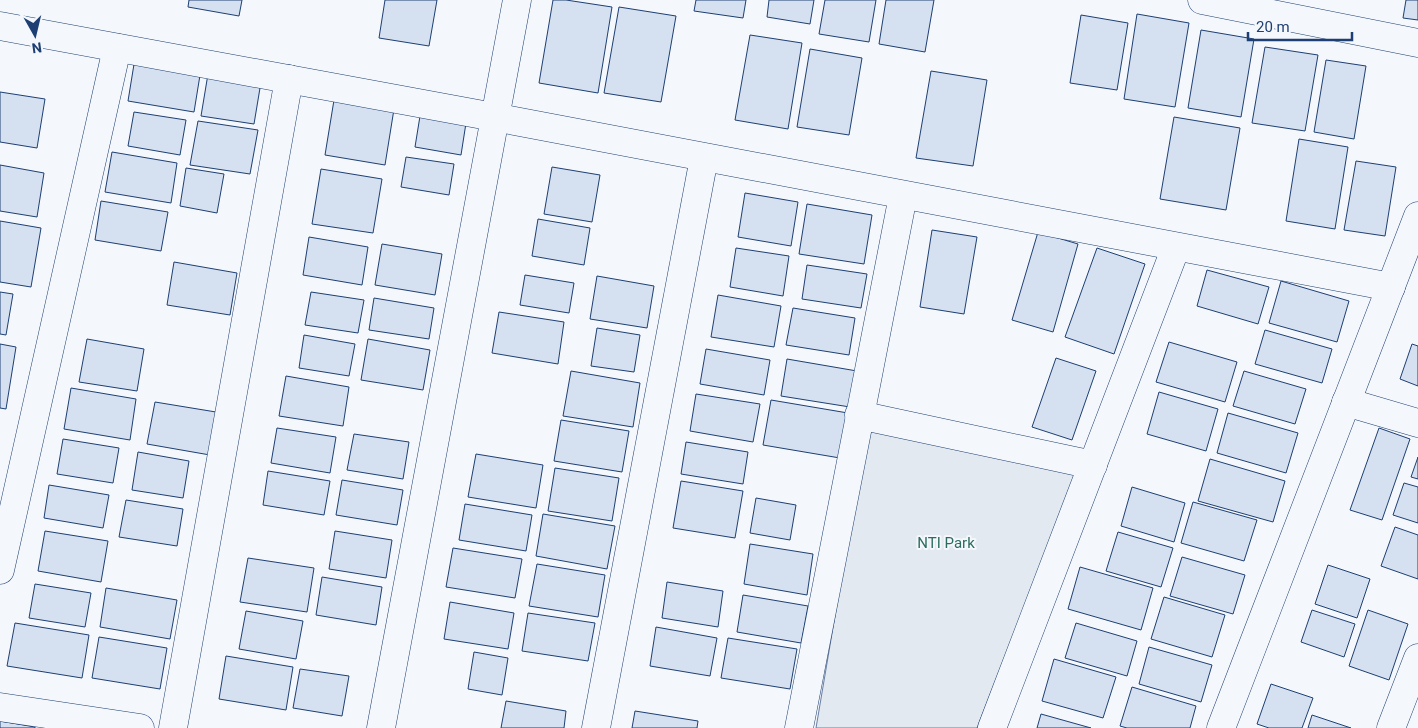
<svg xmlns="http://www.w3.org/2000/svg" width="1418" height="728" viewBox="0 0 1418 728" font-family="Roboto,sans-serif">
<rect width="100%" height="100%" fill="#f4f7fb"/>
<polygon fill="#e3e9f0" stroke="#687fa3" points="867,427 1078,470 977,728 816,728"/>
<g fill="#d5e0f0" stroke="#1d3f73">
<polygon points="189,0 242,0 239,16 188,7"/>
<polygon points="385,0 437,0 429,46 379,38"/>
<polygon points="553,0 566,0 612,7 598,93 539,83"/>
<polygon points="696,0 746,0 743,18 694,11"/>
<polygon points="769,0 814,0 810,24 767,17"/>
<polygon points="825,0 876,0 869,42 819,34"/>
<polygon points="886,0 934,0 925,52 879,44"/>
<polygon points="1406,0 1418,0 1418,20 1403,18"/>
<polygon points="619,7 676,16 661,102 604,93"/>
<polygon points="1137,14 1189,23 1175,107 1124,99"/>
<polygon points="1081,15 1128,23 1117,90 1070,83"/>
<polygon points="1201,30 1254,39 1241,117 1188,108"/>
<polygon points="750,35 802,43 788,129 735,120"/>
<polygon points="1265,47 1318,55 1305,131 1252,123"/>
<polygon points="810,49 862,58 849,135 797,127"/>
<polygon points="135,58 201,69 194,112 128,101"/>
<polygon points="1326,60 1366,66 1354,139 1314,132"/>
<polygon points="931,71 987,80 973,166 916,158"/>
<polygon points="208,74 261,82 254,124 201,116"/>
<polygon points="0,92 45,99 37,148 0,142"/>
<polygon points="334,100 394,109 385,165 325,155"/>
<polygon points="134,112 186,120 180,155 128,146"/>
<polygon points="420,116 466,123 461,155 415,147"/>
<polygon points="1174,117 1240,128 1226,210 1160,199"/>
<polygon points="198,121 258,130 250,174 190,165"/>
<polygon points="1299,139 1348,147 1335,229 1286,221"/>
<polygon points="112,152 177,163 171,203 105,192"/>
<polygon points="406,157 454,164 449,195 401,187"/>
<polygon points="1356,161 1396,167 1385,236 1344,230"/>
<polygon points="0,165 44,173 37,217 0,211"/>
<polygon points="552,167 600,175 592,222 544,214"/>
<polygon points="186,168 224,174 217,213 180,206"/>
<polygon points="321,169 382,179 373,233 312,224"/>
<polygon points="745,193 798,202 791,246 738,237"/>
<polygon points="101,201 168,212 161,251 95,240"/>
<polygon points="807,204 872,215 864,264 799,254"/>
<polygon points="538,219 590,228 584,265 532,256"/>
<polygon points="0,221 41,228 31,287 0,282"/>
<polygon points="932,230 977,237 964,314 920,307"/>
<polygon points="1038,232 1078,244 1053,332 1012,320"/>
<polygon points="309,237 368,247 362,285 303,275"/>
<polygon points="382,244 442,254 435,295 375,285"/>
<polygon points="736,248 789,256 783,296 730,287"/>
<polygon points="1097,248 1145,264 1114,354 1065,337"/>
<polygon points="174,262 237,273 230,315 167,305"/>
<polygon points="807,265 867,274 861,308 802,299"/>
<polygon points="1207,270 1269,287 1258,324 1197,306"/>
<polygon points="525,275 574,283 569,313 520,305"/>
<polygon points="597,276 654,286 647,328 590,319"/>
<polygon points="1281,281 1349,301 1337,342 1269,323"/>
<polygon points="0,292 13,294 6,335 0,334"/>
<polygon points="311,292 364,300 358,333 305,325"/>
<polygon points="718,295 781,306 774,347 711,337"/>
<polygon points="374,298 434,308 429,339 369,330"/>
<polygon points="793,308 855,318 849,355 786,345"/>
<polygon points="499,312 564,322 558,364 492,353"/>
<polygon points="597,328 640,335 634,372 591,366"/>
<polygon points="1265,330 1332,349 1322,383 1255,364"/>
<polygon points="304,335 355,344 349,376 299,368"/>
<polygon points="87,339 144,349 137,391 79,382"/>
<polygon points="368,339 430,350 423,390 361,380"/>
<polygon points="1169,342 1237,362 1225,402 1156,382"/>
<polygon points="0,344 16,347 6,409 0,408"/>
<polygon points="1412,344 1418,346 1418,386 1400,379"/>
<polygon points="706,349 770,360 764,395 700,384"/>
<polygon points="1056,358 1096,371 1072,440 1032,427"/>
<polygon points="787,359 857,371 850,407 781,396"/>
<polygon points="571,371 640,383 633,427 563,416"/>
<polygon points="1244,371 1306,389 1295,424 1233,406"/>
<polygon points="286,376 349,387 343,426 279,416"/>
<polygon points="71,388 136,399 130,440 64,429"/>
<polygon points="1159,392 1218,409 1206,451 1147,434"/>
<polygon points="696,394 760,404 753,442 690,431"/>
<polygon points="771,400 848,413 840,458 763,445"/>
<polygon points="155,402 216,412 210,455 147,444"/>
<polygon points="1228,413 1298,433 1286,473 1217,453"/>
<polygon points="561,420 629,431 622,472 554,461"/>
<polygon points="277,428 336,437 330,473 271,463"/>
<polygon points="1379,428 1410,439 1382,520 1350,510"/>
<polygon points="354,434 409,442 403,479 347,470"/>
<polygon points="63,439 119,448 113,483 57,474"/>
<polygon points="686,442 748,452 743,484 681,474"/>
<polygon points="138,452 189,461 183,498 132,490"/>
<polygon points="476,454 543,465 536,508 468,497"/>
<polygon points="1418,457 1418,479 1411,477"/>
<polygon points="1210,459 1285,481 1273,522 1198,501"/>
<polygon points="555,468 619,478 612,521 548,511"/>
<polygon points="268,471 330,481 324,515 263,505"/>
<polygon points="342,480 403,490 397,525 336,515"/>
<polygon points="681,481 743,491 735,538 673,528"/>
<polygon points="1404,483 1418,487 1418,523 1393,515"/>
<polygon points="49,485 109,495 103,528 44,518"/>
<polygon points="1132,487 1185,503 1174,542 1121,526"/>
<polygon points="756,498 796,505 790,540 750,533"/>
<polygon points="126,500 183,509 177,546 119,537"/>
<polygon points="1193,502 1257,520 1244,561 1181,543"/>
<polygon points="465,504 532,515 526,551 459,540"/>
<polygon points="543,514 615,526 607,569 536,556"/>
<polygon points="1395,527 1418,535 1418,579 1381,566"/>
<polygon points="45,531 108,541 101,582 38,571"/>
<polygon points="335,531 392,540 386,578 329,569"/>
<polygon points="1118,532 1173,548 1161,587 1106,571"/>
<polygon points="750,544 813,554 807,595 744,584"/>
<polygon points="453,548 522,559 515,598 446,587"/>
<polygon points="1182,557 1245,575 1233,614 1170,596"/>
<polygon points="248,558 314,568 307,612 240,602"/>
<polygon points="537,564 605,575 598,617 529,606"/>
<polygon points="1328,565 1370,579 1357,618 1315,604"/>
<polygon points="1080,567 1153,588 1141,630 1068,609"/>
<polygon points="322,577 382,587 376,625 316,615"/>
<polygon points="667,582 723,591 718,627 662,618"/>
<polygon points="35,584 91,593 85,627 29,618"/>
<polygon points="106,588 177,600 170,639 100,627"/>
<polygon points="743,595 808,606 801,643 737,632"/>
<polygon points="1164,597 1225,615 1212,657 1151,639"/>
<polygon points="450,602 514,613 508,649 444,639"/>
<polygon points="1312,610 1355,624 1344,657 1301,642"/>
<polygon points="1368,610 1408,624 1389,680 1349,666"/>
<polygon points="246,611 303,621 296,659 239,649"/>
<polygon points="528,613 595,623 588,661 522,651"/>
<polygon points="15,623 89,635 82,678 7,666"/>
<polygon points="1076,623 1137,641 1127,676 1065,658"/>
<polygon points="656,627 717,638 710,676 650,666"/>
<polygon points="99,637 167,648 160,689 92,678"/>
<polygon points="728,638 797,649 790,689 721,678"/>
<polygon points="1149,647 1212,665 1201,702 1139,684"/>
<polygon points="474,652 508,658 502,695 468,689"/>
<polygon points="226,656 293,667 286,710 219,699"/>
<polygon points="1054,659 1116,677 1103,718 1042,701"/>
<polygon points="300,669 349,676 342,716 293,708"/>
<polygon points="1271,684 1313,698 1302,728 1269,728 1257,724"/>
<polygon points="1132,687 1196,706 1190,728 1127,728 1120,726"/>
<polygon points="506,701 566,711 564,728 501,728"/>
<polygon points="635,711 698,721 697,728 632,728"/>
<polygon points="1041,714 1091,728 1037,728"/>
<polygon points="1312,715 1351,728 1308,728"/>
<polygon points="0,721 35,727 35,728 0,728"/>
</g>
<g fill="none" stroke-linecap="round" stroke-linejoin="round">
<g stroke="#1d3f73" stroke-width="29">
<g id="minor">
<polyline points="1202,0 1418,43"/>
<polyline points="0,26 494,117 1391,287"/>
<polyline points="1346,402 1418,423"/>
<polyline points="859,415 1093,465"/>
<polyline points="0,570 117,48"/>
<polyline points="0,707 140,728"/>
<polyline points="173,728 289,79"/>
<polyline points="381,728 517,0"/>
<polyline points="596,728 704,158"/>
<polyline points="799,728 903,196"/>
<polyline points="992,728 1176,247"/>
<polyline points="1221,728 1418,216"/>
<polyline points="1391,728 1418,658"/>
</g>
</g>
<use href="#minor" stroke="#f4f7fb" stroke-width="28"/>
</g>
<g text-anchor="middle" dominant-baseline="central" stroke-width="4" stroke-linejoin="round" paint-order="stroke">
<g font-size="15" fill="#2c6c60" stroke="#f4f7fb">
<text x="946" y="543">NTI Park</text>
</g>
</g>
<g transform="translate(35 35) rotate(172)" stroke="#f4f7fb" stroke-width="4" paint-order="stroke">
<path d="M0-4L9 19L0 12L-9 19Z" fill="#1d3f73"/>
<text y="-8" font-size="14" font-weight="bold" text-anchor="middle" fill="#1d3f73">N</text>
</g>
<path d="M1248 32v8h104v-8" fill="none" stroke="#1d3f73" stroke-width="2.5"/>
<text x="1256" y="32" font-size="15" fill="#1d3f73" stroke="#f4f7fb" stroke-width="4" paint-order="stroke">20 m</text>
</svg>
